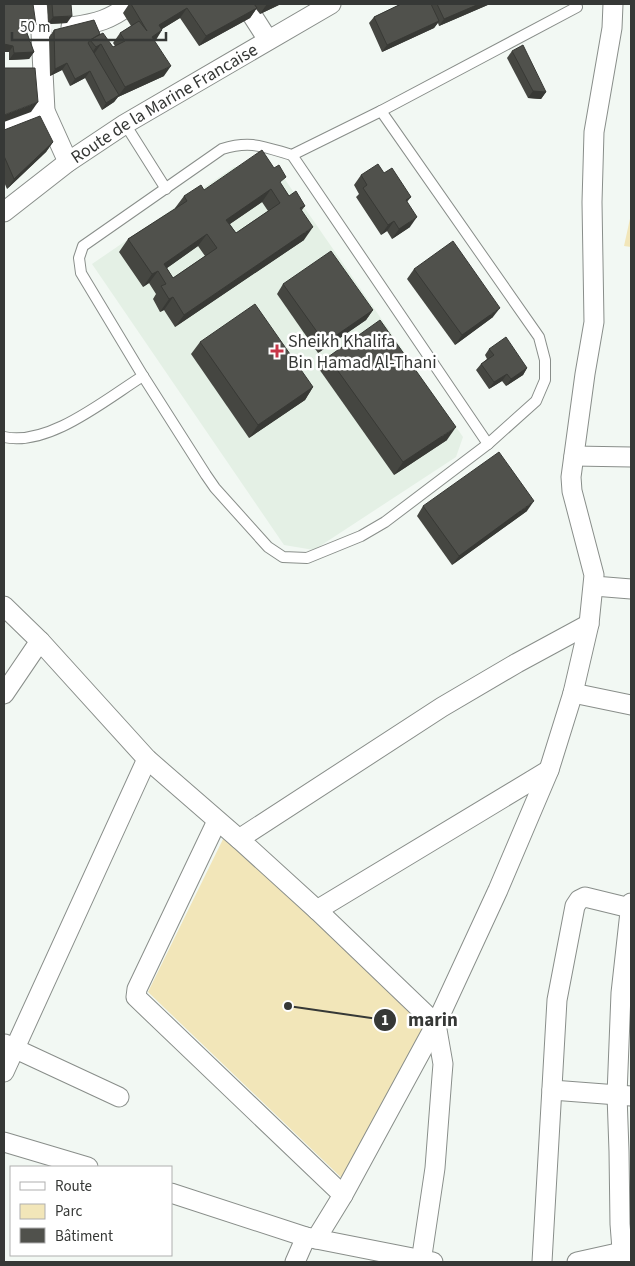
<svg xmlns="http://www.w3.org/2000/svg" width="635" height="1266" viewBox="0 0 635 1266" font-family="'Source Sans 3',sans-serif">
<rect width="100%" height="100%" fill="#f2f8f3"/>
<polygon fill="#e4f0e5" points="234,167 277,168 463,437 456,457 314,550 284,545 92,264"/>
<g fill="#f2e6b9">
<polygon points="631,214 631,247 624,246"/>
<polygon points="227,831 429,1020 349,1185 148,992"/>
</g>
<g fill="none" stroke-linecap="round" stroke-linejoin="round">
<g stroke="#898e8a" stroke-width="12">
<g id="service">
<path d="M381 111 539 337 545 360V380L536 401 488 444 385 522 361 536 307 558 283 557 268 547 215 488 206 475 143 376 81 273 79 258 83 246 222 149C251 140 264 147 292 155Z"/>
<polyline points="381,111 577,7"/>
<polyline points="125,124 166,189"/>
<polyline points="292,155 488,444"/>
<path d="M4 437C49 447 106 399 143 376"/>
</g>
</g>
<g stroke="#898e8a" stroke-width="21">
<g id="minor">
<polyline points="37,4 41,33 45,111 68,162"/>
<polyline points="245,4 268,40"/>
<path d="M71 27C98 23 109 20 131 4"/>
<polyline points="4,128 45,111"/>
<path id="s1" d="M4 212 68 162 125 124 331 4"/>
<polyline points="574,456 631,457"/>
<polyline points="594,586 631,589"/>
<polyline points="4,606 40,641 147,759 239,839 317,910 436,1024 443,1064 442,1076 435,1168 421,1262"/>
<polyline points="573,693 631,705"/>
<polyline points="4,694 40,641"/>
<polyline points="217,821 137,989 136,997 343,1195"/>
<polyline points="239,839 442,707 517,663 589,624"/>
<polyline points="317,910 549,770"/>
<polyline points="5,1044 119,1097"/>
<polyline points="4,1072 147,759"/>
<polyline points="552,1090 631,1096"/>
<polyline points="4,1142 88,1167"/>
<polyline points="171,1193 306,1237 433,1262"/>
<polyline points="316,1239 343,1195 436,1024 498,890 549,770 573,693 589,624 594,575 572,491 571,477 585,374 594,322 592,202 594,132 612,28 613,4"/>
<polyline points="295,1262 306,1237"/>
<polyline points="542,1262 557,1000 575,906 579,900 585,897 630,908"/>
<polyline points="577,1262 622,1252"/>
<polyline points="623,1262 620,1224 619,1151 617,1095 621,993 631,903"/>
</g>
</g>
<use href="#service" stroke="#fff" stroke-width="10"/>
<use href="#minor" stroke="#fff" stroke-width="19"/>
</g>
<g fill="#454641" fill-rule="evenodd">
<polygon points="4,4 36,25 31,32 26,32 34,52 29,59 9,60 9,52 4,52"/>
<polygon points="47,4 71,4 67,23 48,24"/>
<polygon points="129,4 281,4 260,14 256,9 250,18 199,46 180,18 162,29 162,30 154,41 164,76 118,97 114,102 102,110 85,78 70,86 62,70 50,76 49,37 54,30 100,34 113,47 115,46 113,43 120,33 131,26 123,13"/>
<polygon points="401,4 490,4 439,26 438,23 434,28 382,52 369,23 374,17"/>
<polygon points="512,51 546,92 541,99 528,98 507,58"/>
<polygon points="4,130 53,142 46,152 7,189 4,182"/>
<polygon points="384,173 411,197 407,202 410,227 392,239 387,231 381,235 356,197 359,194 354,185 361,175"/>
<path d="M281 184 289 196 305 206 302 210 304 240 175 327 164 310 160 312 153 299 156 294 149 283 143 287 119 252 128 239 175 209V208L184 196 204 190ZM262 202 268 211 236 233 230 224ZM198 246 205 256 173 278 167 268Z"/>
<polygon points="414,269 493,317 455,345 407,279"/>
<polygon points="283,284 373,310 366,320 318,353 277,294"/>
<polygon points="200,342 313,387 305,400 249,438 191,354"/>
<polygon points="489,349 527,368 523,375 506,386 502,381 489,389 476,370 481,364 487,359 485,355"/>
<polygon points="328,357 447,440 394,475 319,369"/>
<polygon points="423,506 527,511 452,565 417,516"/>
</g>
<g fill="#383935">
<polygon points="267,4 281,4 260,14"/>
<polygon points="479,4 490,4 439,26 444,19"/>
<polygon points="187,8 180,18 152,35 159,25"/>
<polygon points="257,8 250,18 199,46 206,36"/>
<polygon points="72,16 67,23 48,24 53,17"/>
<polygon points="439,21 434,28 382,52 387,45"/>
<polygon points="24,25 36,25 31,32 19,32"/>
<polygon points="162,30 156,40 145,47 152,37"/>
<polygon points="4,44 13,46 9,52 4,52"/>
<polygon points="101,44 94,54 89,57 96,47"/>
<polygon points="34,52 29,59 9,60 14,53"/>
<polygon points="67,63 62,70 50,76 55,69"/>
<polygon points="171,66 164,76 118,97 114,102 102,110 106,103 119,95 125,87"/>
<polygon points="90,71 85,78 70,86 75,79"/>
<polygon points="533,91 546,92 541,99 528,98"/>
<polygon points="38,102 31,112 4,122 4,115"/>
<polygon points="53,142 46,152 7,189 14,179"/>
<polygon points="271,189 262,202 218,232 226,220"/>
<polygon points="417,217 410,227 392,239 399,229"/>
<polygon points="394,221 387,231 381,235 388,225"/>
<polygon points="313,227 304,240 175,327 184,315"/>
<polygon points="207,234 198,246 160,273 164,264"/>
<polygon points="158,271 149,283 143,287 152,274"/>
<polygon points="173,297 164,310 160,312 169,299"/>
<polygon points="500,308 493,317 455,345 462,335"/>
<polygon points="373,310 366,320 318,353 325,343"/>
<polygon points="527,368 523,375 506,386 511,379"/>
<polygon points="507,374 502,381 489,389 494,382"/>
<polygon points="313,387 305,400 249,438 258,425"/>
<polygon points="456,427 447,440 394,475 403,462"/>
<polygon points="534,501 527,511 452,565 459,556"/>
</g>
<g fill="#50514c" stroke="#383935" fill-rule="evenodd">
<polygon points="4,4 33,4 36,25 24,25 34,52 14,53 13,46 4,44"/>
<polygon points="52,4 71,4 72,16 53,17"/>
<polygon points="131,4 254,4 257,8 206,36 187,8 159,25 162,30 152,37 171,66 125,87 101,44 96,47 90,40 103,33 113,47 125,41 120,33 139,21 147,31"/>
<polygon points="401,4 431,4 439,21 387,45 374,17"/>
<polygon points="437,4 479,4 444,19"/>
<polygon points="94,20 100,34 90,40 88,43 119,95 106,103 90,71 75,79 67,63 55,69 54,30"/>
<polygon points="523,45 546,92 533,91 512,51"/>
<polygon points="4,68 35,68 38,102 4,115"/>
<polygon points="40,116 53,142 14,179 4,156 4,130"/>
<path d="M262 150 274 168 279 165 286 177 280 182 289 196 296 191 305 206 300 208 313 227 184 315 173 297 169 299 161 286 166 284 158 271 152 274 128 239 187 201 184 196 201 185 204 190ZM271 189 280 203 236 233 226 220ZM207 234 217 248 173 278 164 264Z"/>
<polygon points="378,164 384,173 392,168 411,197 406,200 417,217 399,229 394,221 388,225 363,188 367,185 361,175"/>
<polygon points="453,241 500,308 462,335 414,269"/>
<polygon points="331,251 373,310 325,343 283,284"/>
<polygon points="255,304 313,387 258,425 200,342"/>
<polygon points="380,320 456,427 403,462 328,357"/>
<polygon points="506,337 527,368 511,379 507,374 494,382 481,364 494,355 489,349"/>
<polygon points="499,452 534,501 459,556 423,506"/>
</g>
<path fill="#c73748" stroke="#fff" stroke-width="2" d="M274.5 343.5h5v5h5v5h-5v5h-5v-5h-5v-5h5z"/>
<g text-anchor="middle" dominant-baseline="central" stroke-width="5" stroke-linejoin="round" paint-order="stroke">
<g font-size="18" fill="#363836" stroke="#fff">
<text stroke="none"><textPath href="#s1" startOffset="194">Route de la Marine Francaise</textPath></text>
</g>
<g font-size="18" fill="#363836" stroke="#fff" text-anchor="start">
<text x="288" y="341">Sheikh Khalifa<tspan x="288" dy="21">Bin Hamad Al-Thani</tspan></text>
</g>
</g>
<path fill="none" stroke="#363836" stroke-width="2" d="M288 1006L385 1020"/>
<g fill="#363836" stroke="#fff" stroke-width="2">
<circle cx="288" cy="1006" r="5"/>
<circle cx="385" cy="1020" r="12"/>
</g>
<g font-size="15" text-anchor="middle" font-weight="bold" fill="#fff">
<text x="385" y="1025">1</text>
</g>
<g font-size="19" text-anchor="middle" font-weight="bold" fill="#363836" stroke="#fff" stroke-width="5" stroke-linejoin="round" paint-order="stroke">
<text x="433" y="1026">marin</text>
</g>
<rect width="635" height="1266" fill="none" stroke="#363836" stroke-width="10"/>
<rect x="10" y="1166" width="162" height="90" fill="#ffffff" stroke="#afafaf"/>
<rect x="20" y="1182" width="25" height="8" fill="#ffffff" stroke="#afafaf"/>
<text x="55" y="1191" font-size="15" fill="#363836">Route</text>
<rect x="20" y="1204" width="25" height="15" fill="#f2e6b9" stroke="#afafaf"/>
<text x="55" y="1216" font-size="15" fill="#363836">Parc</text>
<rect x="20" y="1228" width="25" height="15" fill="#50514c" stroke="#afafaf"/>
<text x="55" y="1241" font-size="15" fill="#363836">Bâtiment</text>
<path d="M12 32v8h154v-8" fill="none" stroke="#363836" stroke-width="2.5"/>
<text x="20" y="32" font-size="15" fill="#363836" stroke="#ffffff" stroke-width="4" paint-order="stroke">50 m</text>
</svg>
